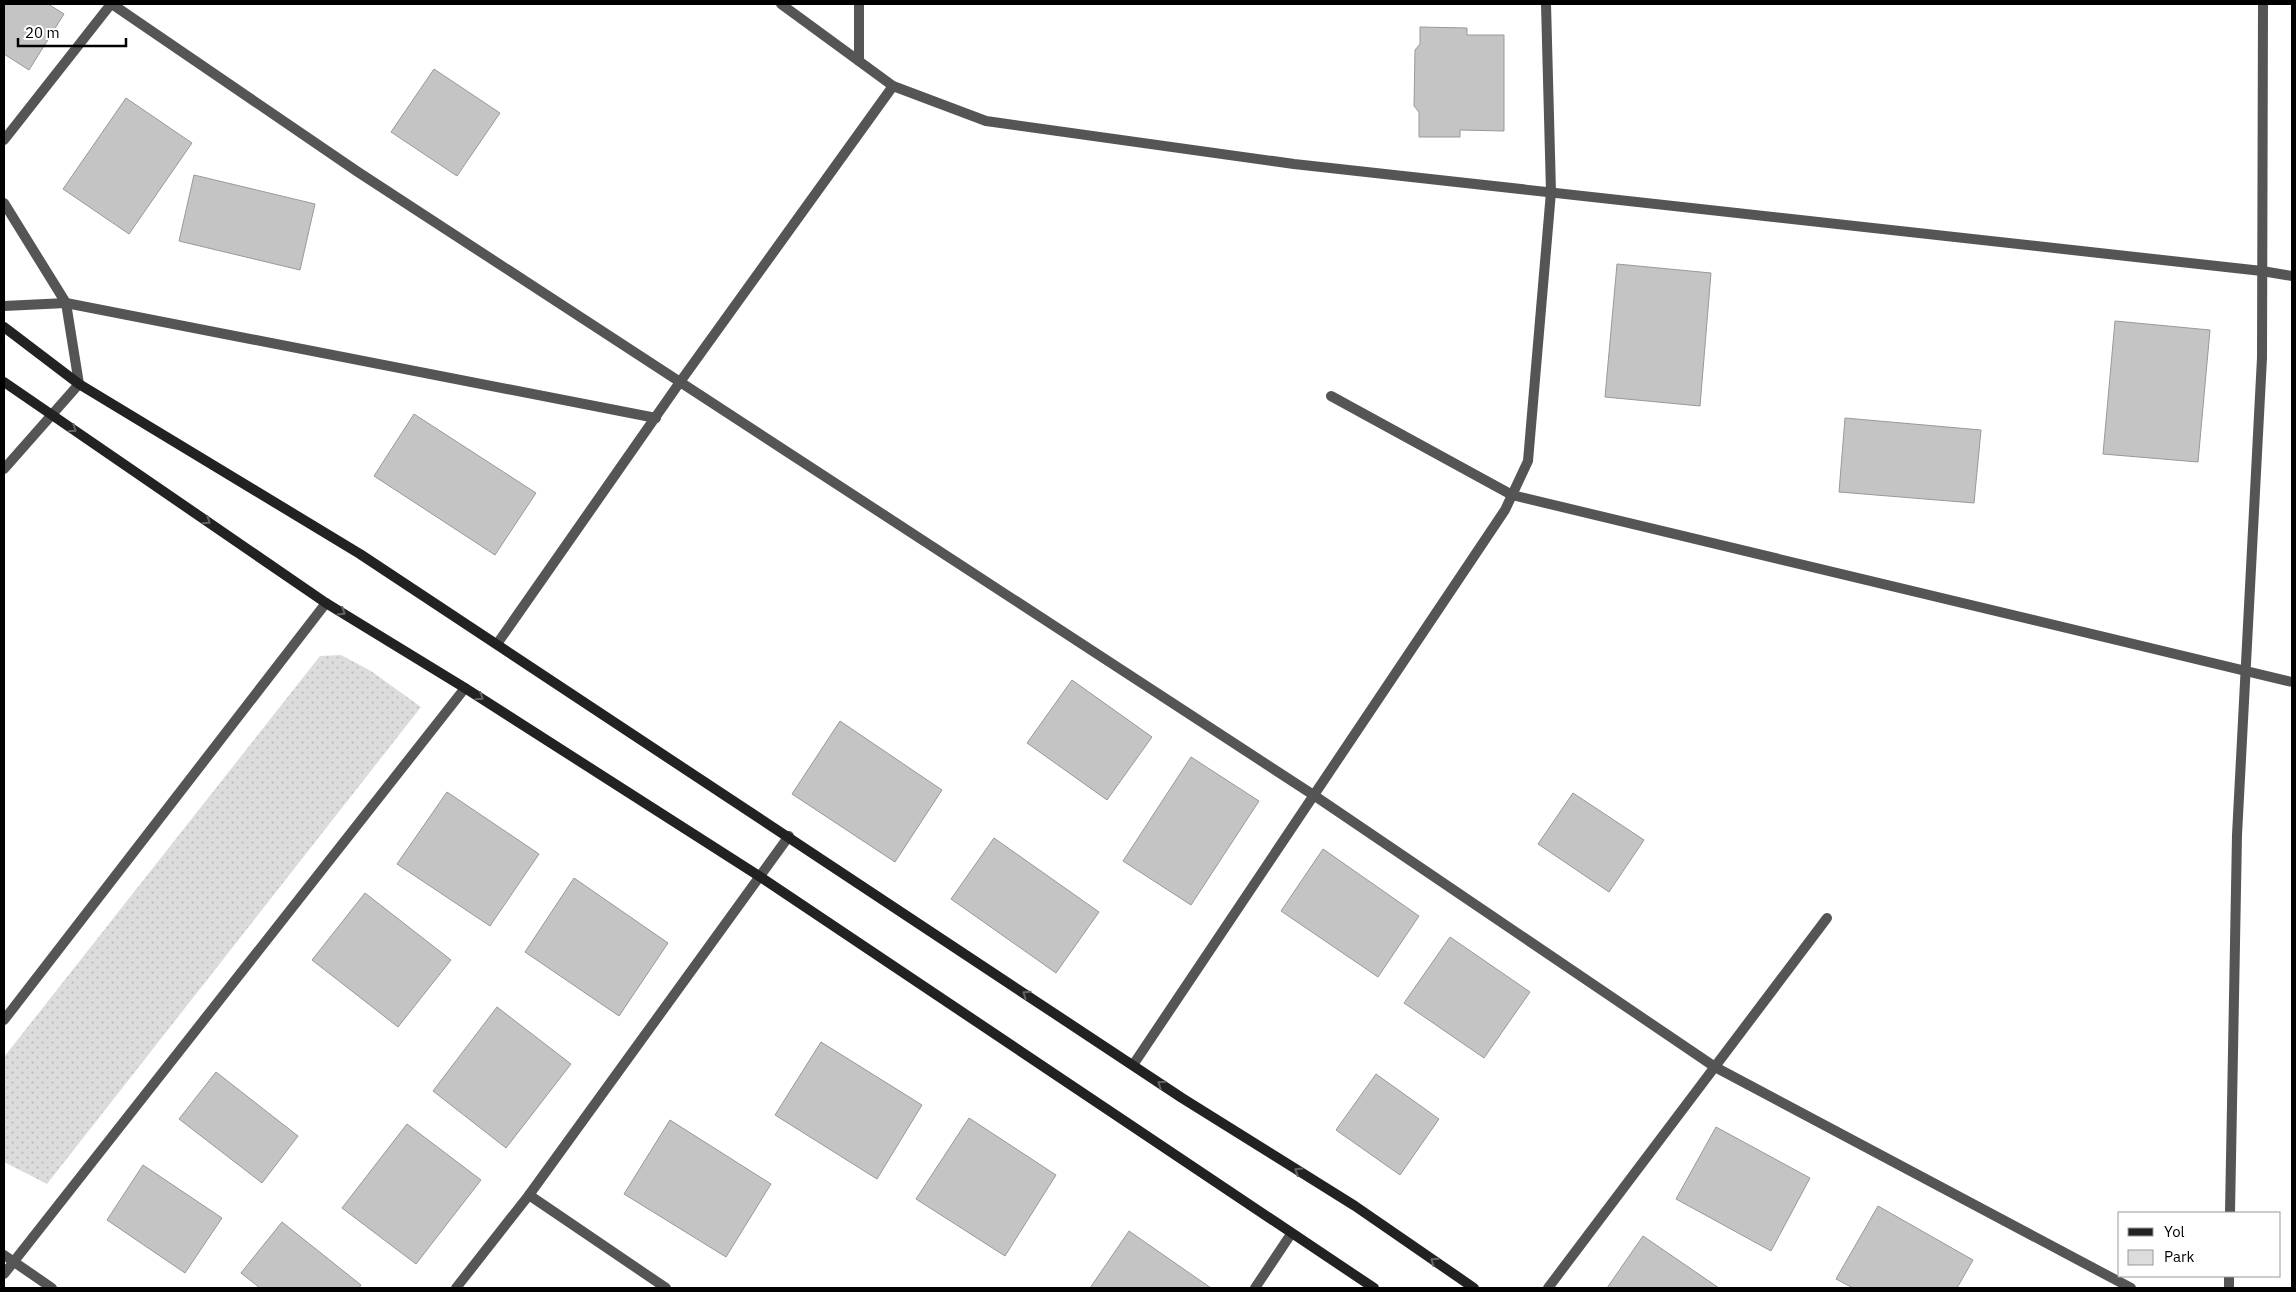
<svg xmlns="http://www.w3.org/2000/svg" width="2296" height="1292" viewBox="0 0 2296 1292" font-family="'IBM Plex Sans',sans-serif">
<defs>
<pattern id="green-dots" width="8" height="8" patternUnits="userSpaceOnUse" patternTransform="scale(1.25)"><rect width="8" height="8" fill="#dcdcdc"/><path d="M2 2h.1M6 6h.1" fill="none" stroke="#bbb" stroke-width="1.8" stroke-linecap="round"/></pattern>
</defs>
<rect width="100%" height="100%" fill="#fff"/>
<polygon fill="url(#green-dots)" points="341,655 371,671 421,707 47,1184 4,1162 4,1057 320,656"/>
<g fill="#c4c4c4" stroke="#999">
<polygon points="4,4 48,4 64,14 29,70 4,54"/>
<polygon points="1420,27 1467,28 1467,35 1504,35 1504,131 1460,130 1460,137 1419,137 1419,112 1414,106 1415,50 1420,44"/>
<polygon points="434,69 500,113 457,176 391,132"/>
<polygon points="126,98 192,143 129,234 63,189"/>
<polygon points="194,175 315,204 300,270 179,241"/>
<polygon points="1617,264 1711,273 1700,406 1605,397"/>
<polygon points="2115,321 2210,330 2198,462 2103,454"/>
<polygon points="414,414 536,493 495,555 374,476"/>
<polygon points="1845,418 1981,430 1974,503 1839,492"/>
<polygon points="1072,680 1152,737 1107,800 1027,743"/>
<polygon points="840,721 942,790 895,862 792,794"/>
<polygon points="1191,757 1259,801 1191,905 1123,861"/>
<polygon points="447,792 539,854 490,926 397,864"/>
<polygon points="1573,793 1644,840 1609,892 1538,844"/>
<polygon points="994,838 1099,912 1056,973 951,899"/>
<polygon points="1323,849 1419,916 1378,977 1281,911"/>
<polygon points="574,878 668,943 619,1016 525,952"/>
<polygon points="365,893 451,960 398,1027 312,960"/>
<polygon points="1450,937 1530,992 1484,1058 1404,1003"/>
<polygon points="497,1007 571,1064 506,1148 433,1091"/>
<polygon points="821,1042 922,1105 877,1179 775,1115"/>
<polygon points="216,1072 298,1136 262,1183 179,1119"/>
<polygon points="1376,1074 1439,1119 1400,1175 1336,1130"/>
<polygon points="969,1118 1056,1175 1005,1256 916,1199"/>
<polygon points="670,1120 771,1184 726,1257 624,1194"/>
<polygon points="407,1124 481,1180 416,1264 342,1208"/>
<polygon points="1716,1127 1810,1178 1771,1251 1676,1199"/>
<polygon points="143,1165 222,1218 185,1273 107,1220"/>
<polygon points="1878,1206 1973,1260 1957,1288 1853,1288 1836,1279"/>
<polygon points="282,1222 361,1285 359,1288 260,1288 241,1273"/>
<polygon points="1129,1231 1211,1288 1090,1288"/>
<polygon points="1643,1236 1719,1288 1607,1288"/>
</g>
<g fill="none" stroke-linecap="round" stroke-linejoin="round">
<g stroke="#555" stroke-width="10">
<polyline points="112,4 358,172 1315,796 1715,1067 2131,1288"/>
<polyline points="781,4 893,86 986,121 1294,164 2262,271 2292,276"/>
<polyline points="859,61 859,4"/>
<polyline points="4,140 111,4"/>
<polyline points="4,203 66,303 79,384 4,469"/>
<polyline points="4,306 66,303 656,418"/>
<polyline points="1331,396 1512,495 2292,682"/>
<polyline points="497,644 680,382 893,86"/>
<polyline points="4,1020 326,603"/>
<polyline points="1133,1065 1505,510 1528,461 1551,192 1546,4"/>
<polyline points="529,1195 666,1288"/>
<polyline points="2230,1213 2237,835 2262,358 2263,4"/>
<polyline points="4,1255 52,1288"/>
<polyline points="4,1274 465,688"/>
<polyline points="456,1288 529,1195 789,836"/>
<polyline points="1255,1288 1291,1234"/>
<polyline points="1548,1288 1827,918"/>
<polyline points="2229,1288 2229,1276"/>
</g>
<g stroke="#222" stroke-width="10">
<polyline points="4,327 79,384 360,554 1182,1098 1355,1206 1474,1288"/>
<polyline points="4,382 326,603 465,688 759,876 1374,1288"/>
</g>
</g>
<defs><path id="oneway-chevron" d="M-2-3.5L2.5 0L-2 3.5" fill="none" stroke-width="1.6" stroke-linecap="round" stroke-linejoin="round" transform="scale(1.25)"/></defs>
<g stroke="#646464">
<use href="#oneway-chevron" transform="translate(73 429) rotate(34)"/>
<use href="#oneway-chevron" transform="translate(207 521) rotate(34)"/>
<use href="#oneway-chevron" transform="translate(342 612) rotate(32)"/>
<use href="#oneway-chevron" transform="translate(480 697) rotate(33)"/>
<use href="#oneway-chevron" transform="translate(1026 994) rotate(-146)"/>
<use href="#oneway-chevron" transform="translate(1161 1084) rotate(-146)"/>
<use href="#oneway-chevron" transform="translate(1298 1171) rotate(-148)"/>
<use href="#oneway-chevron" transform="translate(1434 1261) rotate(-145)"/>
</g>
<rect width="2296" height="1292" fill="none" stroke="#000000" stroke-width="10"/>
<rect x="2118" y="1212" width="162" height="65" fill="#ffffff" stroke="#999999"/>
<rect x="2128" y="1228" width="25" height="8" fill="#222222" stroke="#999999"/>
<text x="2164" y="1237" font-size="15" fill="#000000">Yol</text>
<rect x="2128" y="1250" width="25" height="15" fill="#dcdcdc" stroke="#999999"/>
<text x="2164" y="1262" font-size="15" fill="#000000">Park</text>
<path d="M18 38v8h108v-8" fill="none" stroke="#000000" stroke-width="2.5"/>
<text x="25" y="38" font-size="15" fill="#000000" stroke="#ffffff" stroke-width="4" paint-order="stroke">20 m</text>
</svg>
